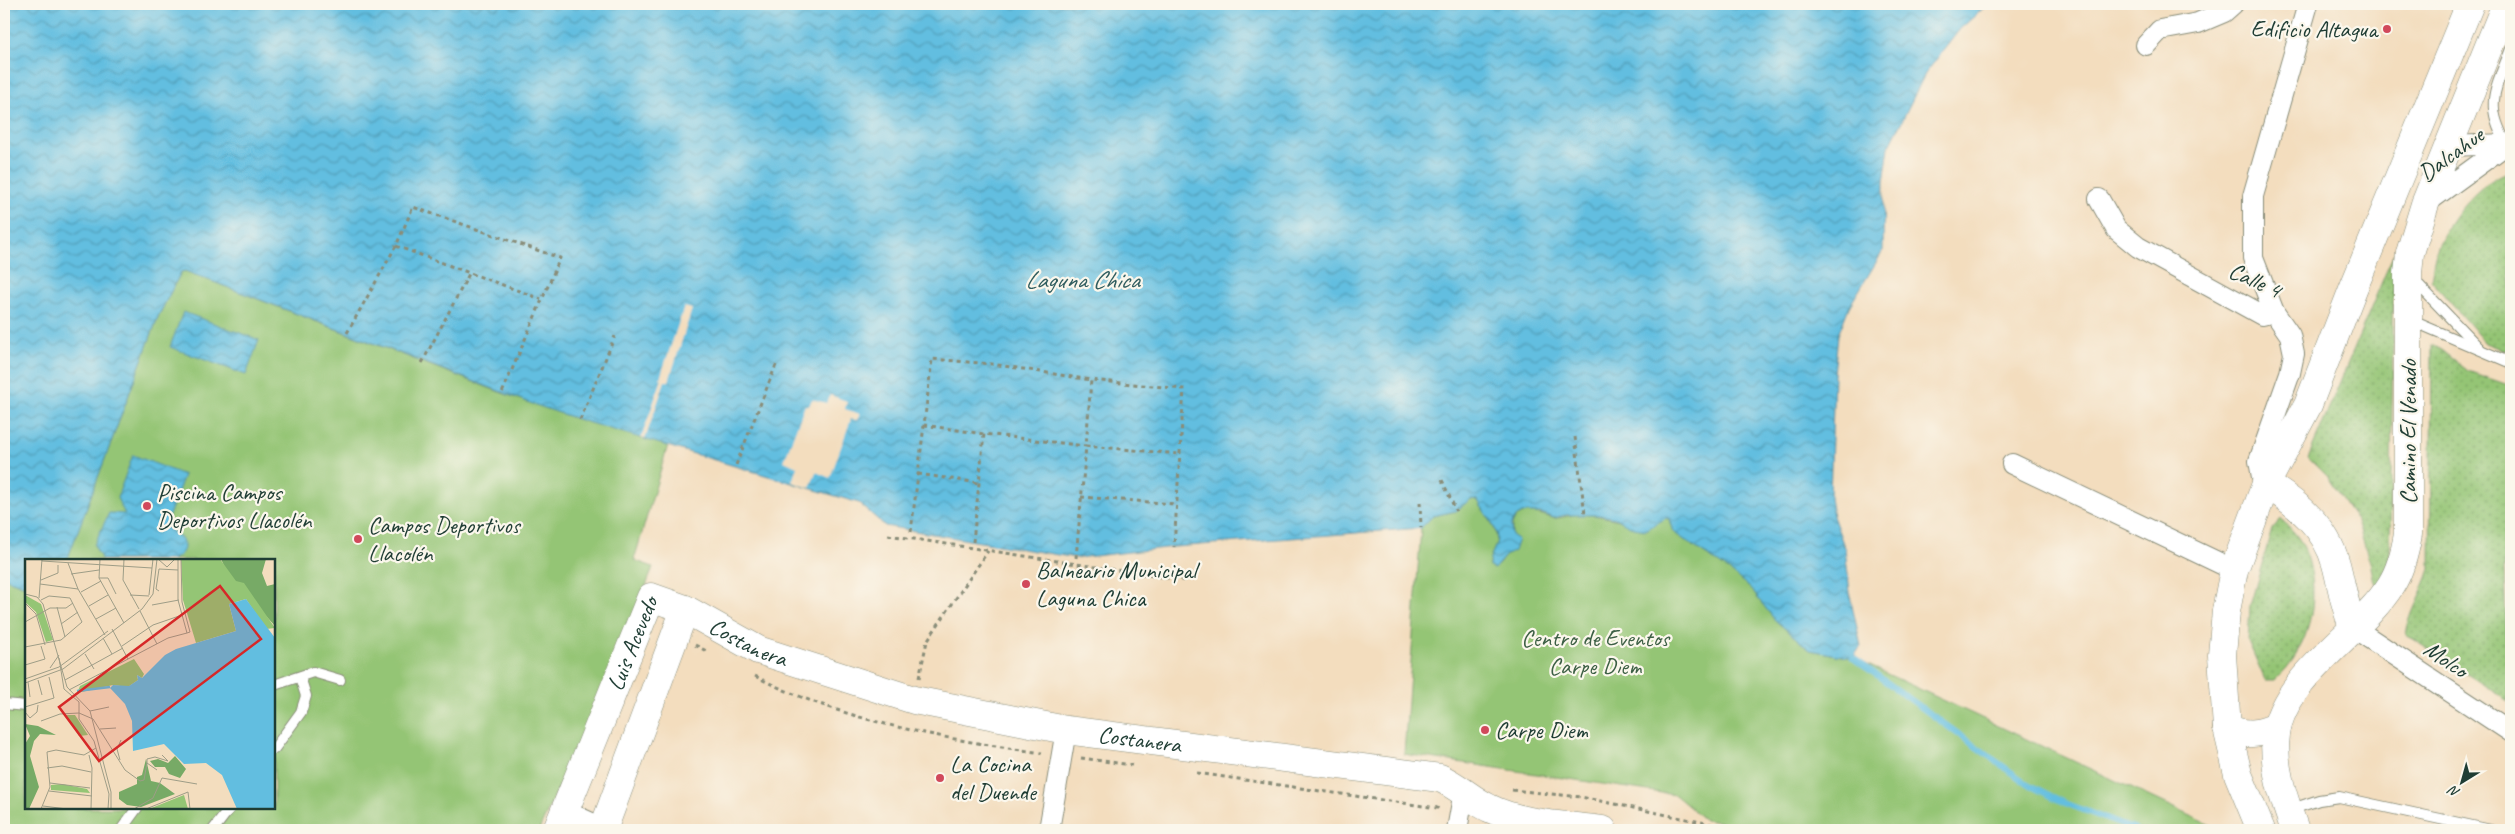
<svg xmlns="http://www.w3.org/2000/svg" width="2515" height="834" viewBox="0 0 2515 834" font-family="Caveat,sans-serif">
<defs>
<pattern id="grass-dots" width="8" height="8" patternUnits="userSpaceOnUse" patternTransform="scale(1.25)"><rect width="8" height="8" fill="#94c575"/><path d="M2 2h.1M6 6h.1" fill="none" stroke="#78a161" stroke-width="1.8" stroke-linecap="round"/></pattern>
<pattern id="water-waves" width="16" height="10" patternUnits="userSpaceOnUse" patternTransform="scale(1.25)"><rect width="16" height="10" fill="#62bee0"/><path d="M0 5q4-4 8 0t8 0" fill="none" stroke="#509cb6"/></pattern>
</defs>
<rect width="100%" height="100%" fill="#fbf7ec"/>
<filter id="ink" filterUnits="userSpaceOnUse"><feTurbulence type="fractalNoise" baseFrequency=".02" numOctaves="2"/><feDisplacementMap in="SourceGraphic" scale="10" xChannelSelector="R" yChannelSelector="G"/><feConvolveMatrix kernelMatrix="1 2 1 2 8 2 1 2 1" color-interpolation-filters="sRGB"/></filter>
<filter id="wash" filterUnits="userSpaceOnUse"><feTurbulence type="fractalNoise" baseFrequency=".0096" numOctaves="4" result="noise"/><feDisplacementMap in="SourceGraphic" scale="20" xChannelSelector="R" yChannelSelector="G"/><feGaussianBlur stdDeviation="1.12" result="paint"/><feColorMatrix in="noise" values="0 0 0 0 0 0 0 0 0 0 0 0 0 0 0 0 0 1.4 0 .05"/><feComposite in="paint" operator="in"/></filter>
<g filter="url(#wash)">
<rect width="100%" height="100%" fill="#f3ddbe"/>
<g fill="url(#grass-dots)" stroke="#5a8154">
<path d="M2511 171V353L2485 343 2431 280C2433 271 2433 259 2437 250 2448 220 2480 180 2511 171Z"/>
<polygon points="2394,253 2390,554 2383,590 2374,582 2370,562 2357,522 2327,477 2308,458"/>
<path d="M2432 345 2442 350 2468 371 2511 386V516L2504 570 2509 701 2406 635C2409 611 2423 592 2430 569Z"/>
<path d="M2281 519C2291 528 2302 540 2306 553 2322 597 2310 649 2275 680H2265L2248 641 2250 606 2272 529Z"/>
</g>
<g fill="#94c575" stroke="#5a8154">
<polygon points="185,271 502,393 580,420 668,445 634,560 653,567 625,644 539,830 4,830 4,578 26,586 26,808 274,808 274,560 67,560 158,317 181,272"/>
<path d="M1470 499 1478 500C1483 513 1500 528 1496 544 1493 553 1489 557 1489 567L1498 565C1505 557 1508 548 1511 538 1513 530 1510 523 1517 517 1527 507 1542 516 1553 518 1561 519 1571 514 1580 514 1608 514 1639 531 1666 518L1669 519 1673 532 1730 571 1750 588 1775 620 1810 650 1853 658 2221 830H1777L1705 820 1675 795 1404 754 1421 528 1433 516 1456 511Z"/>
</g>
<g fill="url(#water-waves)" stroke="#407e8a">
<path d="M4 4H1988L1960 29 1925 74 1889 147 1884 182 1883 251 1849 307 1838 335 1834 375 1830 498 1833 516 1845 549 1851 601 1861 646 1853 658 1810 650 1775 620 1750 588 1730 571 1673 532 1669 519 1666 518 1646 530 1634 528 1615 518 1599 515H1566L1554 518 1540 513H1522L1516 517 1511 525 1512 535 1518 539 1514 551 1505 556 1494 569 1489 567C1489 557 1493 553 1496 544 1501 528 1483 513 1478 500L1471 499 1456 511 1433 516 1421 528 1174 547 1076 558 885 526 859 503 580 420 530 403 185 271 181 272 158 317 67 560H26V586L4 578Z"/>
<polygon points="183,312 259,340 246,375 170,347"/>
<path d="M133 455 184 475 165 526C179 534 196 548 172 560H102L94 545 109 513 125 514 117 498Z"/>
</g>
<g fill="#f3ddbe">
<polygon points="684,307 692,309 669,381 665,381 645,439 641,438 662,379 660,378"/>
<polygon points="830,395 847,401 845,409 860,414 857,420 851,419 830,478 816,472 810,488 792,482 797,467 784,461 805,405 809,406 812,399 826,403"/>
</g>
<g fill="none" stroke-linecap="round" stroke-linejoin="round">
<polyline stroke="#62bee0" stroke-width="6" points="1853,658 2029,785 2065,803 2135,830"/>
</g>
</g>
<g filter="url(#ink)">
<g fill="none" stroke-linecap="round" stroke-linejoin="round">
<g stroke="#898d79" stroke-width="12">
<g id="lane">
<path d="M2507 144C2483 104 2496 88 2511 49"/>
<polyline points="2414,280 2480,349"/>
<polyline points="2410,320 2511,363"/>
<polyline points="274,685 313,672 340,680"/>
<polyline points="4,704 26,706"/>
<polyline points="274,749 301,712 306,696 300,677"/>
<polyline points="2289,810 2319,800 2339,797 2491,830"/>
<polyline points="121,830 137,808"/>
<polyline points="213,830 230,808"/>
</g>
</g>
<g stroke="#898d79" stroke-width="22">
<g id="street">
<polyline points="2146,45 2160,30 2198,23 2224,12 2233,4"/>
<polyline points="2449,146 2507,144"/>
<polyline points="2099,199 2116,229 2138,247 2262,315 2274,312"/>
<polyline points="2426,203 2507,144"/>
<polyline points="2012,464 2234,570"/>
<polyline points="2266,484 2262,477 2259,461 2290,373 2294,354 2290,335 2274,312 2253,258 2253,196 2308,4"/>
<polyline points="2354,628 2511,732"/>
<polyline points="565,811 607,830"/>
<polyline points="1049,830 1066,730"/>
<polyline points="1457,830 1464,791"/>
</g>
</g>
<g stroke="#898d79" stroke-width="29">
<g id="secondary">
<path d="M2266 484C2298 504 2326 527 2336 564 2342 586 2344 607 2354 628"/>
<path d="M2227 728C2245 736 2260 735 2277 726"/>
<path id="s1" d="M557 830 651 597 685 609 758 650 914 700 1066 730 1440 778C1458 786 1472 800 1489 808 1523 825 1566 825 1603 830"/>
<polyline points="603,830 685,609"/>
<polyline points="2261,830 2238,774 2227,728 2222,655 2226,611 2234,570 2266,484 2308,405 2353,289 2470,4"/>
<path d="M2295 830C2284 799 2272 768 2276 734 2283 677 2362 632 2391 585 2401 569 2405 552 2408 534V274L2410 253 2425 204 2506 4"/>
</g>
</g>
<g stroke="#898d79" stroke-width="3" stroke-dasharray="4 4" stroke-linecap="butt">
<polyline points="396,246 541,299"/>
<polyline points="347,333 396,246 413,207 560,258 502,393"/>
<polyline points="422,363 470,272"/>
<polyline points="580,420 615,336"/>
<polyline points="924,425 984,434"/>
<polyline points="1575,437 1585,514"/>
<polyline points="736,465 776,365"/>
<polyline points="918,474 979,483"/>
<polyline points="1442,480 1456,511"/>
<polyline points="1081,497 1176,504"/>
<polyline points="1420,502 1421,528"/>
<polyline points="911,532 932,359 992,364 1091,380"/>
<polyline points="888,535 1187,581"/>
<polyline points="973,542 984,434 1086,446 1091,380 1184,389 1174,547"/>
<polyline points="1076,558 1086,446 1180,454"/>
<polyline points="695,645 708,652"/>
<path d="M755 676C844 722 945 739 1042 753"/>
<polyline points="919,678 927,641 988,551"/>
<polyline points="1081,758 1132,765"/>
<polyline points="1197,773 1437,808 1439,804"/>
<polyline points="1512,790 1581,797 1739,830"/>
</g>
<use href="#lane" stroke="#fff" stroke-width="10"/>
<use href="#street" stroke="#fff" stroke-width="20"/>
<use href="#secondary" stroke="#fff" stroke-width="28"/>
</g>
</g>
<g fill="#d1495b" stroke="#fbf7ec" stroke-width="2">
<circle cx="2387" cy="29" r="5"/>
<circle cx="147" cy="506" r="5"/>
<circle cx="358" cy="539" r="5"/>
<circle cx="1026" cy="584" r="5"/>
<circle cx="1485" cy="730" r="5"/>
<circle cx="940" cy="778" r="5"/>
</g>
<g text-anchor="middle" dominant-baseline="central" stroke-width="4.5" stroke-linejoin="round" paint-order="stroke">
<g font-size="24" fill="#1f3d34" stroke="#fbf7ec" text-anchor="start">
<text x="2377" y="29" text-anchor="end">Edificio Altagua</text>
<text x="157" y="492">Piscina Campos<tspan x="157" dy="28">Deportivos Llacolén</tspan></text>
<text x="368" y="525">Campos Deportivos<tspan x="368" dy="28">Llacolén</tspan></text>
<text x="1036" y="570">Balneario Municipal<tspan x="1036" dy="28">Laguna Chica</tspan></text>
<text x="1495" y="730">Carpe Diem</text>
<text x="950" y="764">La Cocina<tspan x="950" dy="28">del Duende</tspan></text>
</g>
<g font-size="24" fill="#1f3d34" stroke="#fbf7ec">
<text transform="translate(2451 154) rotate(-36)">Dalcahue</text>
<text transform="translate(2255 280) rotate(24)">Calle 4</text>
<text transform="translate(2408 432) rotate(-90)">Camino El Venado</text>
<text stroke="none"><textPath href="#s1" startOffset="359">Costanera</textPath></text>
<text stroke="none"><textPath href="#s1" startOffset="201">Luis Acevedo</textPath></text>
<text transform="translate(2446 659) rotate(34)">Molco</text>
<text stroke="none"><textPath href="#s1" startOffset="764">Costanera</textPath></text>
</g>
<g font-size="24" fill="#3c5f44" stroke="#fbf7ec">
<text x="1595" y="638">Centro de Eventos<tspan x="1595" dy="28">Carpe Diem</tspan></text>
</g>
<g font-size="25" font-style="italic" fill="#305d5f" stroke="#fbf7ec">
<text x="1082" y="280">Laguna Chica</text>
</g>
</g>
<g transform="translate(25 559)">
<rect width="250" height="250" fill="#f3ddbe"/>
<path d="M41 156H50L63 176 54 177Z" fill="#94c575"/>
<path d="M196 0H241L237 14 242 27 250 25V67L202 13ZM0 165 13 167 31 176 15 175 9 182 5 197 14 228 4 250H0V185L5 177ZM150 197 161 210 155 219 144 215 140 208H130L125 202 133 200 143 204ZM121 200 126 222 135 224 150 235 116 248 102 246 94 240V233L112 225V218L117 216Z" fill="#7a6"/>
<path d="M156 0H195L211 22 219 24 250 69 241 70 221 40 204 45 211 72 171 84 158 41ZM0 36 16 45 28 81 21 83 11 53 0 43ZM109 100 119 115 117 119 112 116 113 121 103 128 88 126 52 134 55 127ZM37 225 62 230 65 234 26 231V226ZM159 236 163 250H124Z" fill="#94c575"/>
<path d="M221 40 250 79V250H212L197 216 181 204 159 205 139 185 108 192 107 162 100 145 85 129 88 126 104 127 113 121 112 116 117 119 140 96 151 90 211 72 204 45Z" fill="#62bee0"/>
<path fill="none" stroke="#62bee0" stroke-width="2.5" d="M52 132 85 128"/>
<path fill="none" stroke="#9e9d87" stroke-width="1" d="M75 0 74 19 99 64M99 0 98 21 114 50M133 0 142 8 150 0M153 0V41L162 74M156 0 157 43 165 73 162 74M17 2 127 9M43 4 53 30 80 76M46 15 74 11M74 19H83L91 35M16 21 33 14V6M15 25 53 30M134 32 131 30 134 10 153 11M56 33 76 22M0 35 12 38 18 45 42 128 65 152 86 233V250M105 36 124 37M124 36 128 0M14 39 17 0M0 44 11 55 20 86M127 46 154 41M64 47 83 36M32 48 40 78M115 52 132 85M71 60 91 49M0 63 25 49H41L48 44M36 65 53 53M87 70 103 100M78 79 87 95M97 87 128 66 157 56M0 88 36 81 57 63 45 39 24 37 16 41M60 95 69 110M34 99 39 130 54 143V160L69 182 84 235 83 250M0 106 20 100 16 87M25 109 34 96M0 120 34 108 83 72M13 121 17 136M40 121 98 89M3 123 5 138M0 124 38 110 117 50 128 35 132 0M44 131 143 79 162 74M0 148 29 139 24 118M65 152 84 148M0 153 5 159 12 153 13 146M54 154 68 160 100 211 115 222 119 221 122 204M16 162 35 155 54 154M75 170 91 169M64 196 67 209 66 250M95 201 92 190 96 181M22 209 37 207 66 213M132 211 122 204V200L130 198 143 202 137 196M25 224 65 229M24 232 67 237M18 247 42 250M16 250 25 228 22 193 31 191 59 196 71 189M109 250 128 239 137 219 172 225M121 250 163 233 165 250"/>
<path fill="#d62828" fill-opacity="0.15" stroke="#d62828" stroke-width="2.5" d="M195 27 236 80 74 202 34 148Z"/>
<rect width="250" height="250" fill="none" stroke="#1f3d34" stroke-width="2.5"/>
</g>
<rect width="2515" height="834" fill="none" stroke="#fbf7ec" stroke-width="20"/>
<g transform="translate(2462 782) rotate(217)" stroke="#fbf7ec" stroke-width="4" paint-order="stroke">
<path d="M0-4L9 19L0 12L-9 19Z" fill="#1f3d34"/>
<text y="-8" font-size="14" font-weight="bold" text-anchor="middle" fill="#1f3d34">N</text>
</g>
</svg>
